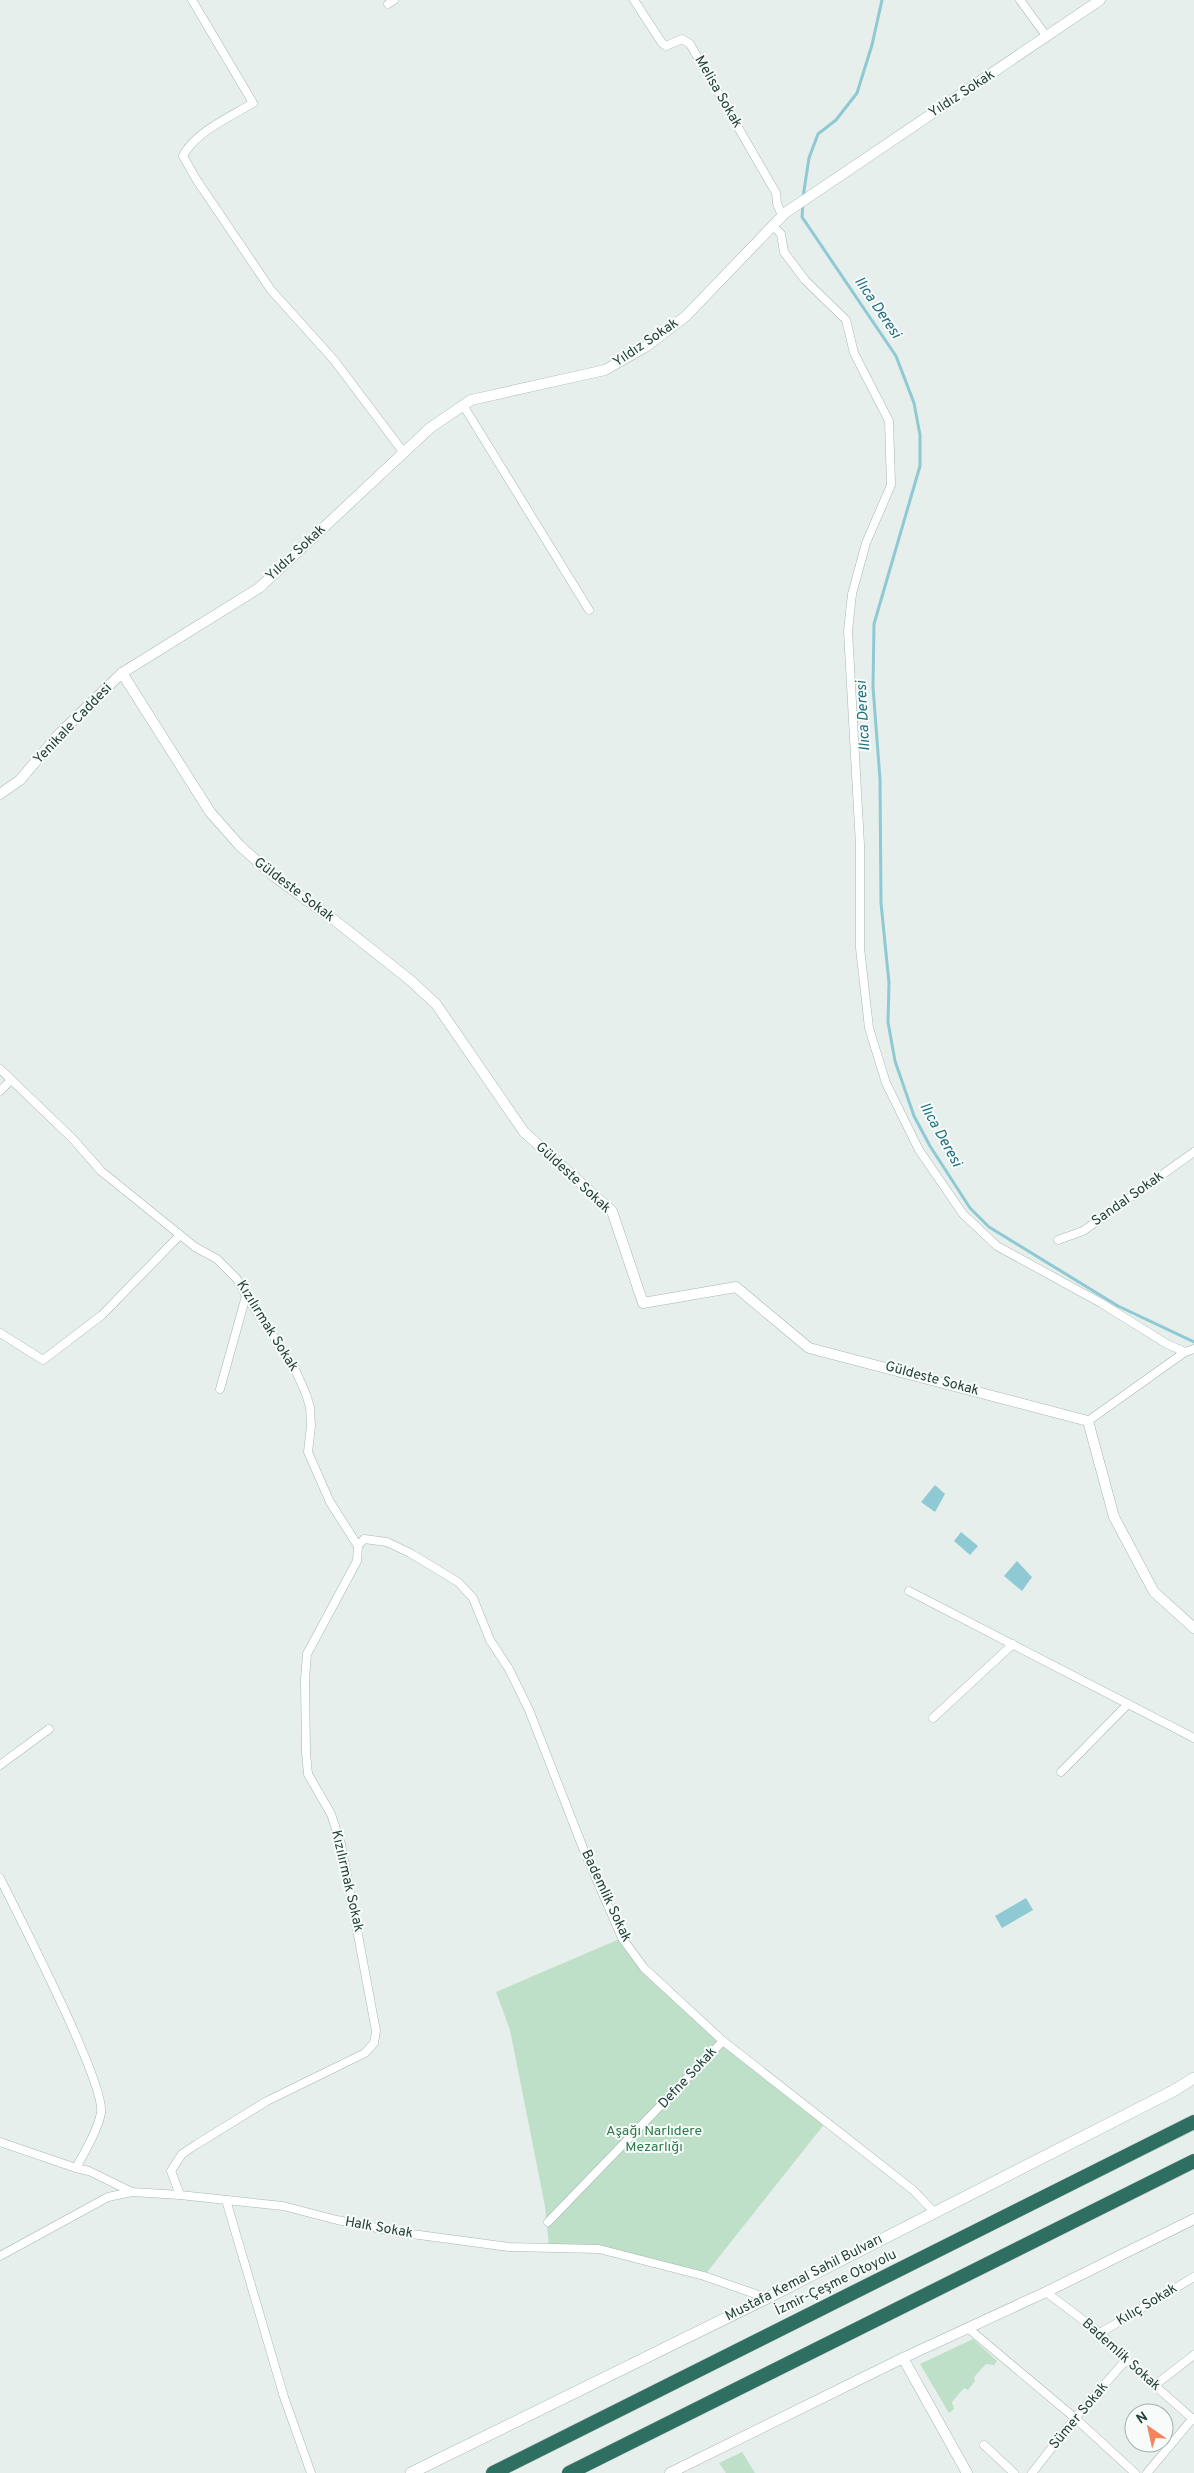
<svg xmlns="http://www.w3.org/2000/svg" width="1194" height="2473" viewBox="0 0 1194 2473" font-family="Overpass,sans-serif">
<rect width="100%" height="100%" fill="#e6efeb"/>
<g fill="#bfe0c8">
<path d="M622 1938C676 2012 755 2065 826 2122L704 2276 599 2249 549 2247 545 2206 510 2030 496 1992Z"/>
<polygon points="973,2339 997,2361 994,2365 986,2364 974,2377 975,2381 968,2390 964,2388 952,2402 954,2409 949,2413 920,2364"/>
<polygon points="742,2452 755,2473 726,2473 719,2463"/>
</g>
<g fill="#8ec9d4">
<polygon points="935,1485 945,1494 935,1512 921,1502"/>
<polygon points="961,1532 978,1546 970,1555 954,1541"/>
<polygon points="1017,1561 1032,1577 1022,1591 1004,1576"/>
<polygon points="1026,1898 1033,1910 1002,1928 995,1916"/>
</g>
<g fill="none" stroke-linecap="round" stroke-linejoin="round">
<g stroke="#8ec9d4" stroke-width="3">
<polyline points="803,197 809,158 818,134 836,120 857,93 872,45 882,0"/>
<polyline points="803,204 802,217 896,356 914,403 920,435 920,466 874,624 873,687 880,779 881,903 889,983 888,1022 895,1061 914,1116 930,1146 970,1208 989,1227 1118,1306 1194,1342"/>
</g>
<g stroke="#a8b8b2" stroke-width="9">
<g id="minor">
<path d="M192 0 253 103C230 117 195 132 183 156L196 179 271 290 334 360 404 453"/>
<polyline points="634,0 662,43 666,46 682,39 690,44 776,193 777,203 782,216"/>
<polyline points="1020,0 1047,37"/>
<polyline points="388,4 394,0"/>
<polyline points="773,226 781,234 784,252 805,280 846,320 854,353 889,421 891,485 866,543 852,594 848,631 860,845 860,948 869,1028 886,1083 919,1150 963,1214 997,1246 1101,1303 1167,1344 1185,1352 1194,1349"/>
<polyline points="463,405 589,610"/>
<polyline points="0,1069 73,1139 101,1171 195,1247 217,1259 237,1279 246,1296 294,1367 306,1394 310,1407 311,1426 308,1452 330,1502 358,1546 357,1561 307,1654 305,1679 306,1753 308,1774 331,1814 341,1844 376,2031 374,2043 365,2053 267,2101 197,2144 182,2154 171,2171 180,2195"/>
<polyline points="0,1091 10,1081"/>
<polyline points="1058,1240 1083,1231 1194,1152"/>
<polyline points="0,1333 43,1360 102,1315 180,1235"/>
<polyline points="220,1389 246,1296"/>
<polyline points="1088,1421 1185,1352"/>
<polyline points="358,1546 364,1539 387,1542 410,1553 458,1582 473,1598 490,1640 509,1669 529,1710 585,1853 622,1938 644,1968 723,2041 913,2190 934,2212"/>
<polyline points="909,1591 1194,1738"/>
<polyline points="933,1718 1013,1644"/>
<polyline points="0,1765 49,1729"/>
<polyline points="1061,1772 1128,1704"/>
<path d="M0 1878C18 1915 106 2084 101 2113 97 2132 85 2151 76 2168"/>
<polyline points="0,2142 76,2168 89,2171 132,2192"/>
<polyline points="226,2200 284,2397 311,2473"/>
<polyline points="548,2222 723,2041"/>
<polyline points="0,2256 108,2197 132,2192 180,2195 283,2206 337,2220 397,2232 509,2247 599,2249 704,2276 767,2298"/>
<polyline points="1046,2292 1100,2333 1126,2360 1194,2420"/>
<polyline points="969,2329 1075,2418 1135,2473"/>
<polyline points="1100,2333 1194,2277"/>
<polyline points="1155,2385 1194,2355"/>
<polyline points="984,2445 1014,2473"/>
<polyline points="1032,2473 1075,2418 1126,2360"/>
<polyline points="1147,2473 1193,2418"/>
</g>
</g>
<g stroke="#a8b8b2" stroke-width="11">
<g id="tertiary">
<polyline points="122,673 210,812 240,846 275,877 333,919 410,980 436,1004 524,1132 612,1211 643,1303 736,1287 809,1348 1088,1421 1114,1517 1154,1592 1194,1628"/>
<polyline points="0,794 20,780 59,734 122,673 259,588 430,428 471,400 605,370 647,346 686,316 785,213 1100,0"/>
<polyline points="903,2358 967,2473"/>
<polyline points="670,2473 903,2358 1046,2292 1194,2219"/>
</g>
</g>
<g stroke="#a4bbb3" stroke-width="12">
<polyline id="secondary" points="411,2473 767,2298 1173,2091 1194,2078"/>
</g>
<g stroke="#c2cac8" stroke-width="15">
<g id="motorway">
<polyline points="493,2473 1194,2122"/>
<polyline points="569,2473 1194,2161"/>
</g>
</g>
<use href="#minor" stroke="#fff" stroke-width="8"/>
<use href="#tertiary" stroke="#fff" stroke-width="10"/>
<use href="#secondary" stroke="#fff" stroke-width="11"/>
<use href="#motorway" stroke="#2f6f62" stroke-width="14"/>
</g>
<g text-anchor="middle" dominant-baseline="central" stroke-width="4" stroke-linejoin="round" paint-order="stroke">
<g font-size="14" fill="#24423a" stroke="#f7fbf9">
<text transform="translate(718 92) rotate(60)">Melisa Sokak</text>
<text transform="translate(962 94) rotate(-33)">Yıldız Sokak</text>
<text transform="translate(646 343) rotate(-34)">Yıldız Sokak</text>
<text transform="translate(296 553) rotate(-43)">Yıldız Sokak</text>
<text transform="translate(73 724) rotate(-46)">Yenikale Caddesi</text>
<text transform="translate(294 890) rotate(37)">Güldeste Sokak</text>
<text transform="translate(573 1178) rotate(43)">Güldeste Sokak</text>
<text transform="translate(1128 1199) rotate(-35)">Sandal Sokak</text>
<text transform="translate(267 1326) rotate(58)">Kızılırmak Sokak</text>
<text transform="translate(932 1379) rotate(15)">Güldeste Sokak</text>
<text transform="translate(347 1881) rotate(77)">Kızılırmak Sokak</text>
<text transform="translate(606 1896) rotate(65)">Bademlik Sokak</text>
<text transform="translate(688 2078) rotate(-47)">Defne Sokak</text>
<text transform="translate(379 2228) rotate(10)">Halk Sokak</text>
<text transform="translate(804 2278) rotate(-27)">Mustafa Kemal Sahil Bulvarı</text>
<text transform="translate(836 2283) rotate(-26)">İzmir-Çeşme Otoyolu</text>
<text transform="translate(1147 2305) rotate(-31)">Kılıç Sokak</text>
<text transform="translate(1121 2355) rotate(42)">Bademlik Sokak</text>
<text transform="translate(1079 2416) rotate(-50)">Sümer Sokak</text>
</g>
<g font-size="14" fill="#2d7a4b" stroke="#f7fbf9">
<text x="654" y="2131">Aşağı Narlıdere<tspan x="654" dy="16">Mezarlığı</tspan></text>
</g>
<g font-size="15" font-style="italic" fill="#1c6f80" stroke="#f7fbf9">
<text transform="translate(877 308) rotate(56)">Ilıca Deresi</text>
<text transform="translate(864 716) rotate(-93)">Ilıca Deresi</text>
<text transform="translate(940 1135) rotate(61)">Ilıca Deresi</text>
</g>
</g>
<g transform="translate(1149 2428) rotate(326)"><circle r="24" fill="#f7fbf9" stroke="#a3b1ad"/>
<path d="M0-4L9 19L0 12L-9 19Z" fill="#f4845f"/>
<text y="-8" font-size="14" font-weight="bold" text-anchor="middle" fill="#24423a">N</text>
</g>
</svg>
